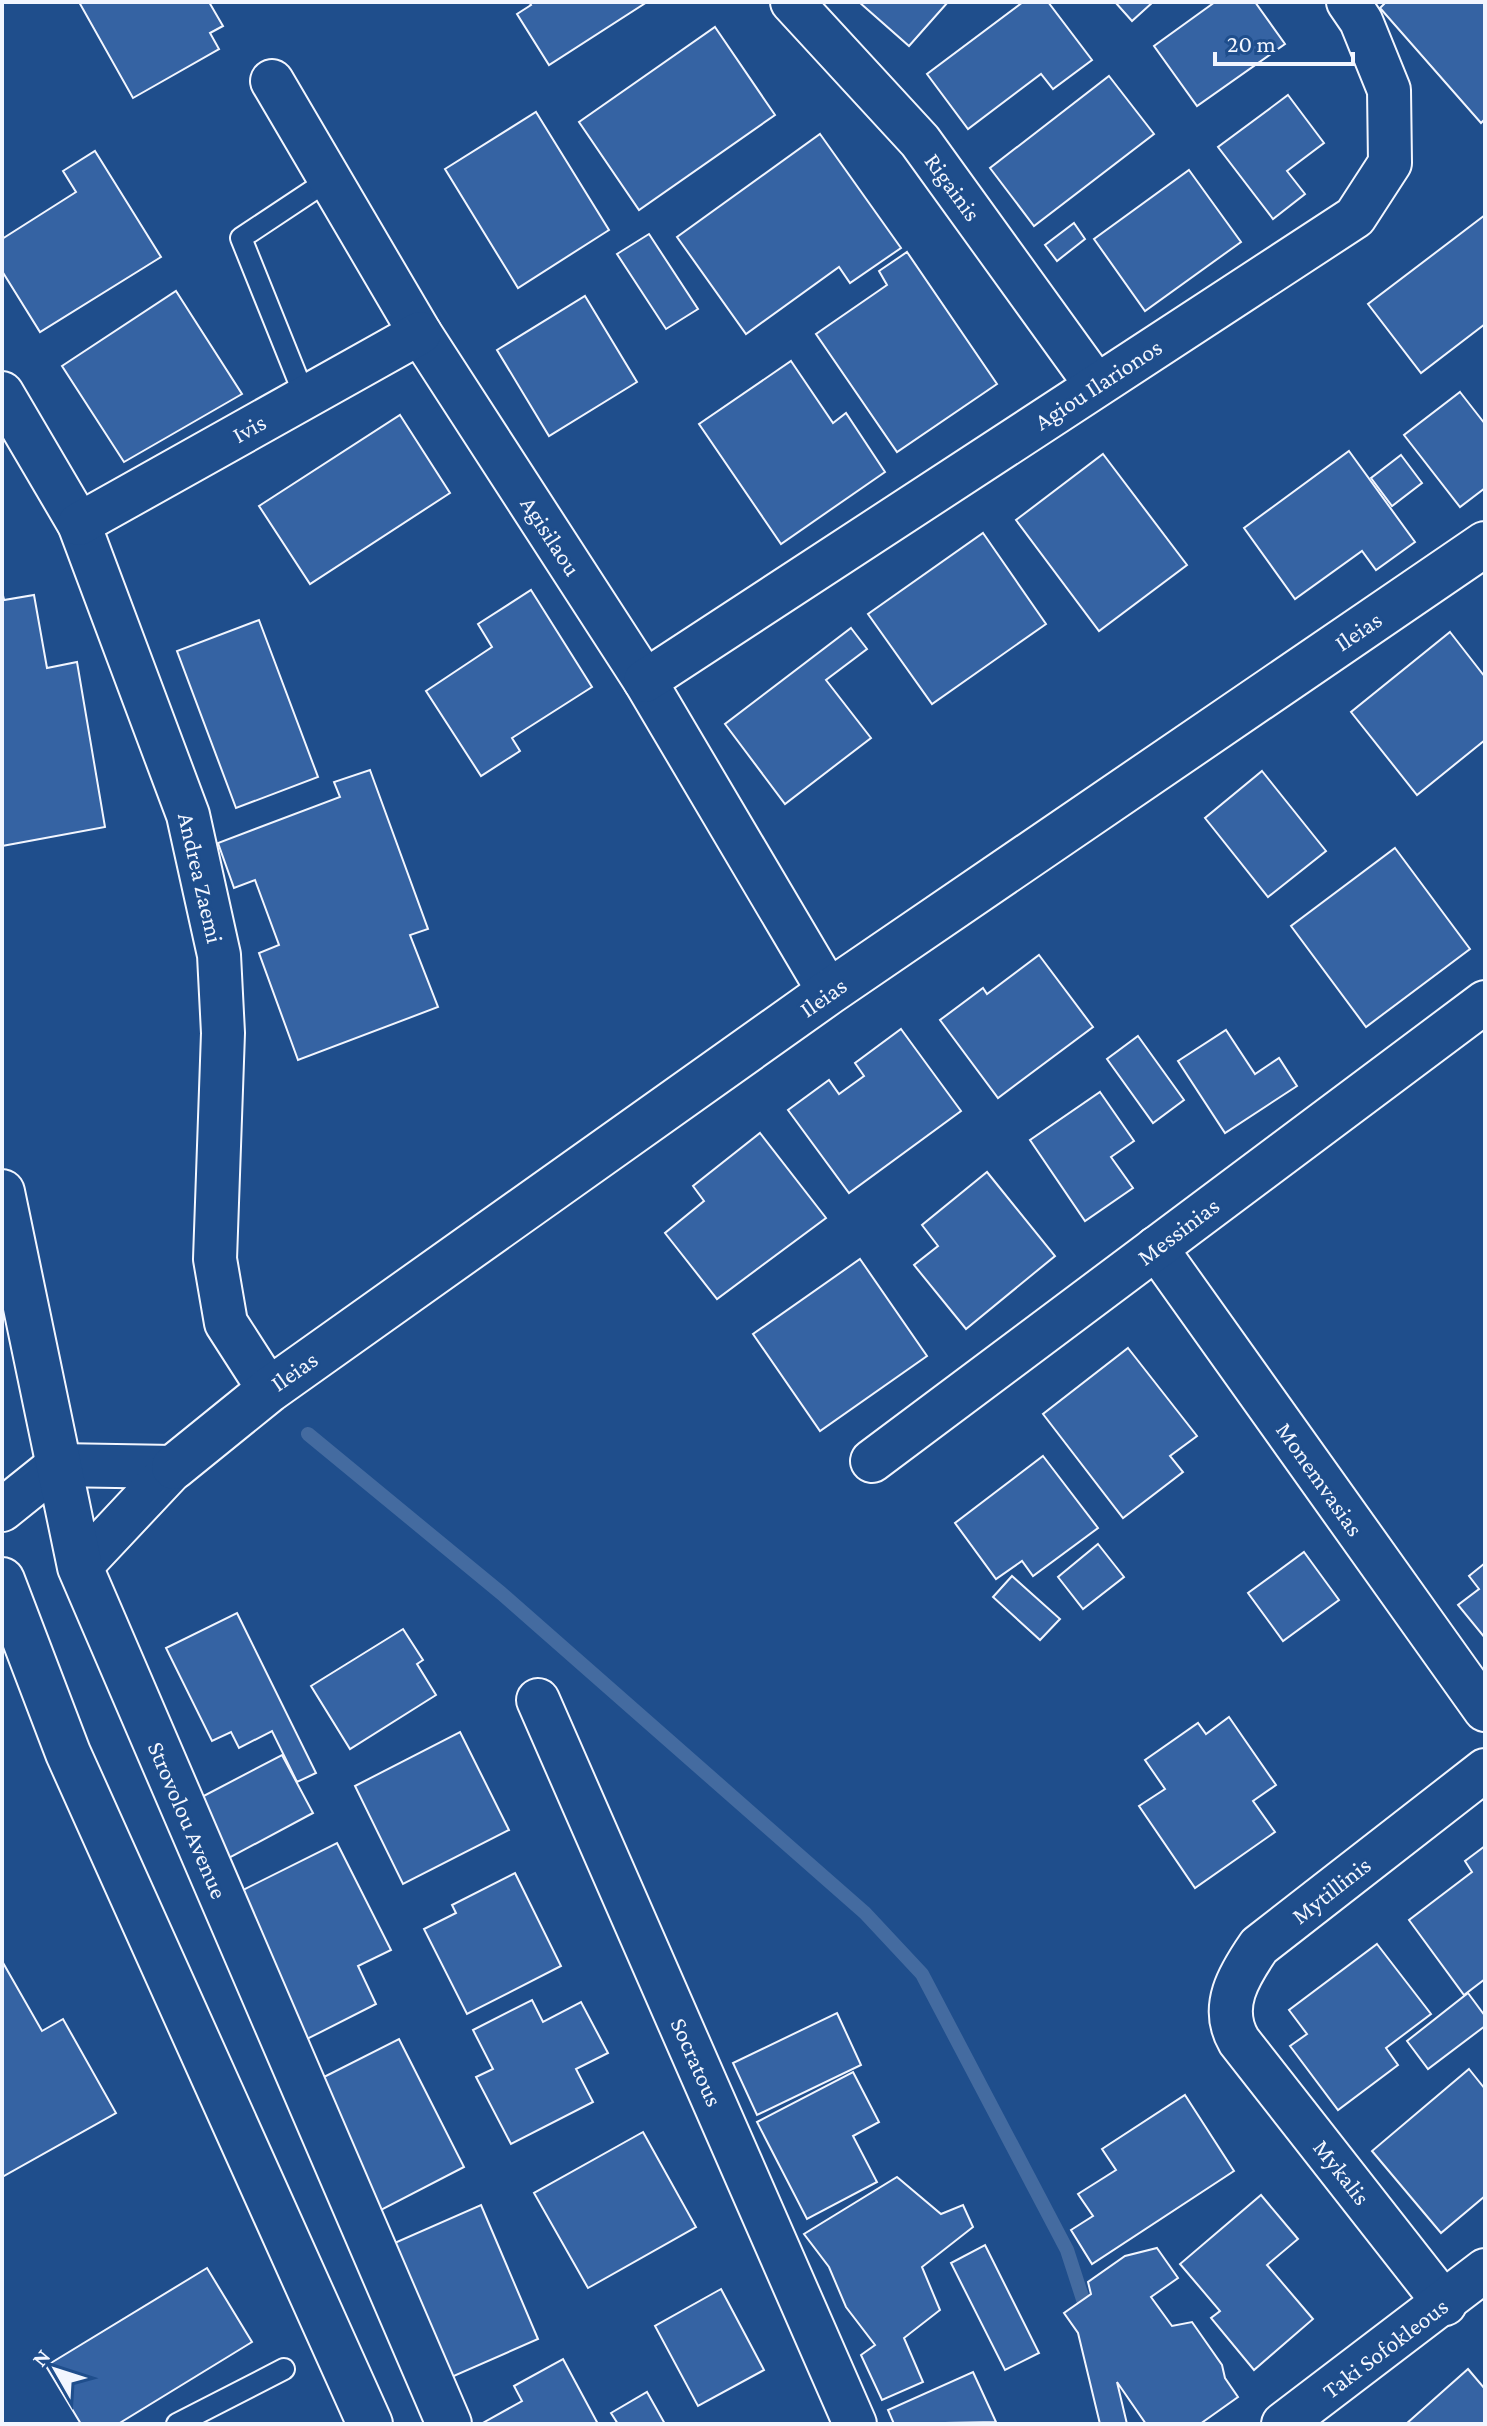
<svg xmlns="http://www.w3.org/2000/svg" width="1487" height="2426" viewBox="0 0 1487 2426" font-family="'Crimson Pro',serif">
<rect width="100%" height="100%" fill="#1f4e8c"/>
<g fill="none" stroke-linecap="round" stroke-linejoin="round">
<polyline stroke="#446ba0" stroke-width="14" points="308,1434 501,1593 865,1913 922,1974 1067,2250 1088,2315"/>
</g>
<g fill="#3563a3" stroke="#f2f6ff" stroke-width="2">
<polygon points="79,2 209,2 223,26 210,33 219,49 133,98"/>
<polygon points="529,2 647,2 549,65 517,14 531,5"/>
<polygon points="859,2 948,2 909,46"/>
<polygon points="1023,2 1048,2 1092,60 1053,89 1041,74 968,129 927,74"/>
<polygon points="1115,2 1153,2 1132,21"/>
<polygon points="1215,2 1255,2 1285,44 1197,106 1154,46"/>
<polygon points="1386,2 1485,2 1485,119 1481,123 1380,8"/>
<polygon points="715,27 775,115 639,210 579,122"/>
<polygon points="1109,76 1154,134 1034,226 990,168"/>
<polygon points="1288,95 1324,143 1287,171 1305,194 1273,219 1218,147"/>
<polygon points="536,112 609,230 518,288 445,169"/>
<polygon points="820,134 901,248 850,283 839,267 746,334 677,237"/>
<polygon points="95,151 161,257 40,332 2,271 2,239 76,192 63,171"/>
<polygon points="1189,170 1241,242 1145,311 1094,239"/>
<polygon points="1485,215 1485,324 1421,373 1368,304"/>
<polygon points="1074,223 1085,239 1057,261 1045,245"/>
<polygon points="649,234 698,309 666,329 617,254"/>
<polygon points="907,252 997,384 897,452 816,334 887,285 879,271"/>
<polygon points="176,291 242,394 124,462 62,366"/>
<polygon points="585,296 637,382 549,436 497,350"/>
<polygon points="791,361 833,423 846,413 885,472 781,544 699,424"/>
<polygon points="1460,392 1485,424 1485,488 1460,507 1404,435"/>
<polygon points="400,415 450,493 310,584 259,506"/>
<polygon points="1349,451 1415,542 1376,570 1362,551 1295,599 1244,528"/>
<polygon points="1103,454 1187,565 1099,631 1016,520"/>
<polygon points="1401,455 1422,483 1392,506 1371,478"/>
<polygon points="983,533 1046,624 932,704 868,614"/>
<polygon points="531,590 592,687 512,738 520,751 481,776 426,691 492,647 478,624"/>
<polygon points="2,591 4,600 34,595 47,668 77,662 105,827 2,846"/>
<polygon points="259,620 318,777 236,808 177,651"/>
<polygon points="851,628 867,649 826,680 871,738 785,804 725,724"/>
<polygon points="1450,632 1485,677 1485,740 1417,795 1351,712"/>
<polygon points="370,770 428,929 410,935 438,1007 298,1060 259,953 279,945 255,880 234,888 218,843 340,797 334,782"/>
<polygon points="1262,771 1326,851 1268,897 1205,818"/>
<polygon points="1395,848 1470,949 1366,1027 1291,926"/>
<polygon points="1039,955 1093,1027 998,1098 940,1020 983,988 987,994"/>
<polygon points="901,1029 961,1111 849,1193 788,1110 829,1080 839,1094 864,1076 855,1063"/>
<polygon points="1226,1030 1255,1074 1279,1058 1297,1086 1225,1133 1178,1061"/>
<polygon points="1138,1036 1184,1100 1153,1123 1107,1059"/>
<polygon points="1100,1092 1134,1141 1111,1157 1133,1188 1085,1221 1030,1140"/>
<polygon points="760,1133 826,1218 717,1299 665,1233 704,1201 693,1186"/>
<polygon points="987,1172 1055,1256 966,1329 914,1265 938,1246 922,1225"/>
<polygon points="860,1259 927,1356 820,1431 753,1334"/>
<polygon points="1128,1348 1197,1436 1170,1456 1183,1472 1123,1518 1043,1414"/>
<polygon points="1043,1456 1098,1528 1033,1576 1022,1561 996,1579 955,1523"/>
<polygon points="1098,1544 1124,1577 1083,1609 1058,1577"/>
<polygon points="1304,1552 1339,1600 1283,1641 1248,1593"/>
<polygon points="1485,1563 1485,1638 1458,1605 1479,1589 1469,1576"/>
<polygon points="1012,1576 1060,1619 1040,1640 993,1597"/>
<polygon points="237,1613 316,1773 297,1782 272,1731 239,1748 231,1732 212,1741 166,1648"/>
<polygon points="403,1629 423,1660 417,1664 436,1695 350,1749 311,1686"/>
<polygon points="1229,1717 1276,1785 1253,1801 1275,1832 1195,1888 1139,1806 1165,1789 1145,1760 1198,1723 1206,1734"/>
<polygon points="460,1732 509,1830 403,1884 355,1786"/>
<polygon points="282,1755 313,1813 227,1859 196,1800"/>
<polygon points="337,1843 391,1950 358,1966 376,2004 307,2039 235,1894"/>
<polygon points="1485,1846 1485,1979 1464,1995 1409,1920 1472,1872 1465,1861"/>
<polygon points="515,1873 561,1966 467,2014 424,1929 456,1913 452,1905"/>
<polygon points="1377,1944 1431,2014 1386,2048 1398,2065 1338,2110 1290,2046 1307,2034 1289,2010"/>
<polygon points="2,1961 42,2031 63,2019 116,2113 2,2177"/>
<polygon points="1468,1993 1485,2016 1485,2026 1428,2069 1407,2041"/>
<polygon points="532,2000 543,2022 581,2002 608,2053 576,2069 593,2102 511,2144 476,2077 493,2069 473,2030"/>
<polygon points="837,2013 861,2065 757,2115 733,2063"/>
<polygon points="399,2039 464,2167 381,2210 316,2081"/>
<polygon points="1469,2069 1485,2089 1485,2196 1441,2233 1372,2151"/>
<polygon points="853,2072 879,2122 853,2136 877,2182 807,2219 757,2122"/>
<polygon points="1185,2095 1234,2171 1092,2264 1071,2230 1093,2216 1078,2194 1116,2170 1102,2149"/>
<polygon points="643,2132 696,2227 588,2288 534,2193"/>
<polygon points="897,2177 941,2214 963,2205 973,2227 922,2267 940,2310 904,2338 923,2382 882,2400 861,2355 875,2345 846,2307 829,2267 804,2234"/>
<polygon points="1261,2195 1298,2239 1267,2265 1313,2319 1254,2370 1211,2318 1220,2311 1180,2264"/>
<polygon points="481,2205 538,2339 447,2379 390,2245"/>
<polygon points="985,2245 1039,2353 1005,2370 951,2263"/>
<polygon points="1157,2248 1178,2278 1151,2297 1172,2326 1192,2322 1222,2365 1225,2378 1238,2397 1200,2424 1146,2424 1117,2382 1127,2424 1100,2424 1078,2333 1064,2313 1091,2294 1088,2282 1125,2256"/>
<polygon points="207,2268 252,2342 118,2424 81,2424 46,2366"/>
<polygon points="721,2289 764,2370 698,2406 655,2326"/>
<polygon points="563,2359 598,2424 481,2424 522,2401 514,2386"/>
<polygon points="1468,2369 1485,2389 1485,2424 1406,2424"/>
<polygon points="973,2372 996,2422 894,2424 888,2410"/>
<polygon points="647,2392 665,2424 618,2424 611,2413"/>
</g>
<g fill="none" stroke-linecap="round" stroke-linejoin="round">
<g stroke="#f2f6ff" stroke-width="24">
<g id="service">
<polyline points="305,397 241,238 330,179"/>
<polyline points="177,2424 284,2369"/>
</g>
</g>
<g stroke="#f2f6ff" stroke-width="46">
<g id="minor">
<polyline points="792,2 920,141 1096,385"/>
<polyline points="272,81 420,333 645,681 829,992"/>
<polyline points="2,393 79,524 188,815 219,955 223,1033 215,1259 226,1323 269,1390"/>
<polyline points="79,524 420,333"/>
<polyline points="645,681 1355,217 1390,163 1389,90 1361,21 1348,2"/>
<polyline points="1156,1248 1485,1710"/>
<polyline points="872,1461 1485,1002"/>
<polyline points="2,1510 58,1465 174,1467"/>
<polyline points="80,1567 174,1467"/>
<polyline points="538,1700 855,2424"/>
<path d="M1445 2304 1239 2041C1219 2007 1239 1975 1259 1946L1485 1770"/>
<polyline points="1283,2424 1485,2270"/>
</g>
</g>
<g stroke="#f2f6ff" stroke-width="48">
<polyline id="tertiary" points="174,1467 269,1390 829,992 1485,544"/>
</g>
<g stroke="#f2f6ff" stroke-width="48">
<g id="primary">
<polyline points="2,1192 80,1567 449,2424"/>
<polyline points="2,1580 68,1753 370,2424"/>
</g>
</g>
<use href="#service" stroke="#1f4e8c" stroke-width="20"/>
<use href="#minor" stroke="#1f4e8c" stroke-width="42"/>
<use href="#tertiary" stroke="#1f4e8c" stroke-width="44"/>
<use href="#primary" stroke="#1f4e8c" stroke-width="44"/>
</g>
<g text-anchor="middle" dominant-baseline="central" stroke-width="6" stroke-linejoin="round" paint-order="stroke">
<g font-size="24" fill="#f2f6ff" stroke="#1f4e8c">
<text transform="translate(953 187) rotate(54)">Rigainis</text>
<text transform="translate(1098 384) rotate(-33)">Agiou Ilarionos</text>
<text transform="translate(249 428) rotate(-29)">Ivis</text>
<text transform="translate(551 536) rotate(57)">Agisilaou</text>
<text transform="translate(1358 631) rotate(-34)">Ileias</text>
<text transform="translate(201 878) rotate(77)">Andrea Zaemi</text>
<text transform="translate(823 997) rotate(-35)">Ileias</text>
<text transform="translate(1178 1231) rotate(-37)">Messinias</text>
<text transform="translate(294 1371) rotate(-35)">Ileias</text>
<text transform="translate(1320 1479) rotate(55)">Monemvasias</text>
<text transform="translate(188 1820) rotate(67)">Strovolou Avenue</text>
<text transform="translate(1331 1890) rotate(-38)">Mytillinis</text>
<text transform="translate(697 2062) rotate(66)">Socratous</text>
<text transform="translate(1342 2172) rotate(52)">Mykalis</text>
<text transform="translate(1385 2348) rotate(-37)">Taki Sofokleous</text>
</g>
</g>
<rect width="1487" height="2426" fill="none" stroke="#f2f6ff" stroke-width="8"/>
<g transform="translate(56 2370) rotate(309)" stroke="#1f4e8c" stroke-width="6" paint-order="stroke">
<path d="M0-6L14 30L0 20L-14 30Z" fill="#f2f6ff"/>
<text y="-12" font-size="22" font-weight="bold" text-anchor="middle" fill="#f2f6ff">N</text>
</g>
<path d="M1215 52v12h138v-12" fill="none" stroke="#f2f6ff" stroke-width="4"/>
<text x="1227" y="52" font-size="24" fill="#f2f6ff" stroke="#1f4e8c" stroke-width="6" paint-order="stroke">20 m</text>
</svg>
